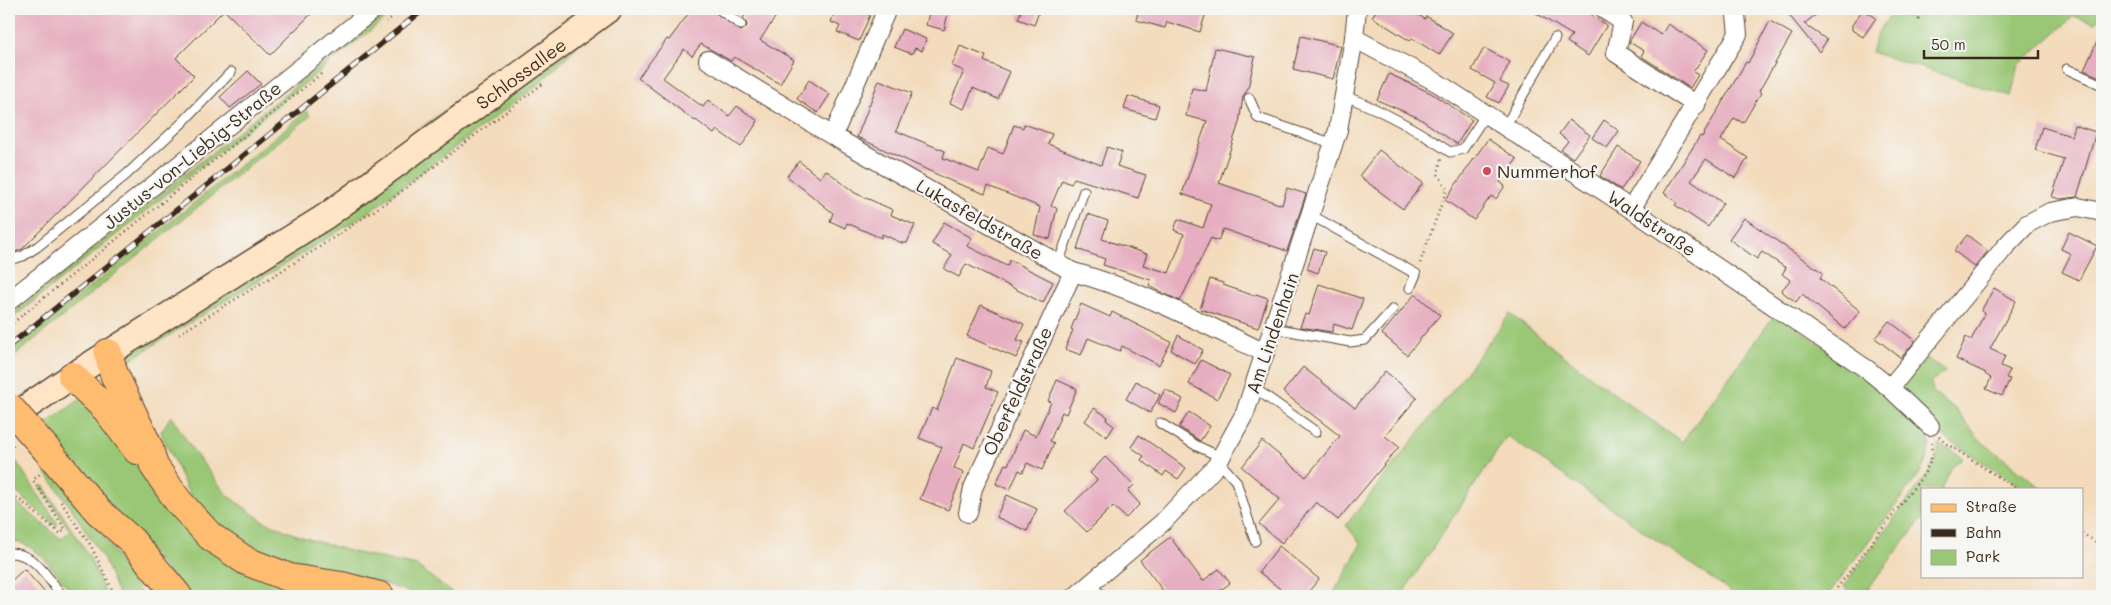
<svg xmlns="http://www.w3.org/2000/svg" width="2111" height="605" viewBox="0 0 2111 605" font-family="Mali,sans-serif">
<rect width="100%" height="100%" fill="#f6f6f2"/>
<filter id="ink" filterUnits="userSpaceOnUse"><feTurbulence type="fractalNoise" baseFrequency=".02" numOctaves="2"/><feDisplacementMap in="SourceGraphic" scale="10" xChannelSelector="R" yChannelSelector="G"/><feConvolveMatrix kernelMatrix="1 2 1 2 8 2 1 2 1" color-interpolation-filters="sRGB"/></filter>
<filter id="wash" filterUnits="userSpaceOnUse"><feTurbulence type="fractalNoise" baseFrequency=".0096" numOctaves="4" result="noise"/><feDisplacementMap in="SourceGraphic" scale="20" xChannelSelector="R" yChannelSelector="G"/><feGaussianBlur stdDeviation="1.12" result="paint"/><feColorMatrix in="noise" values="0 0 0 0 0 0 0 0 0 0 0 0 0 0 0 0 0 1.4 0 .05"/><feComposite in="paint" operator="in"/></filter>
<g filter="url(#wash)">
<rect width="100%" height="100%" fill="#f3dbbc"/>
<g fill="#99c775" stroke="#6a784a">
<polygon points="390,9 397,9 9,321 9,316"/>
<polygon points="583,9 597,9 359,184 355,179 426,124"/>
<polygon points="1889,9 1925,9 1935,16 1942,9 2102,9 2102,14 2095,23 2074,16 2019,65 2011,96 1871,52 1877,34 1890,15"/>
<polygon points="581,42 538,85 366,214 118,367 114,359"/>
<polygon points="307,111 310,116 9,360 9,353"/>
<path d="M1776 313 1867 377 1927 432C1933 449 1926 462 1918 476L1827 596H1737L1507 436 1401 596H1332L1361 544 1346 525 1448 396 1510 314 1598 382 1682 442Z"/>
<polygon points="1926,358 1946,371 1931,381 1933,393 1954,408 1981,441 2043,489 2024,489 1953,443 1943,436 1900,391 1904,380"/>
<polygon points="85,396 104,417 173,510 346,596 188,596 57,442 60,438 47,423"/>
<polygon points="171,416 194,452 227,495 263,521 299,536 349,551 417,566 456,596 419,596 383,583 294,564 264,555 237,541 212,518 189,494 161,432"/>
<polygon points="1939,445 1951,449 1963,458 1951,468 1942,489 1922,489 1922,519 1868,588 1876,596 1856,596 1845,588 1845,584 1929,472 1936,459"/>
<polygon points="10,452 58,524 56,526 9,486 9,454"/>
<polygon points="48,467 108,542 132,582 144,596 119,596 103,558 72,509 45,472"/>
<path d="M43 485 89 556 106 596H75C59 578 35 538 9 542V496L61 539 70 531 41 487Z"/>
</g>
<g id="blocks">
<g fill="#e6aec0">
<polygon points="13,9 316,9 270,55 224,10 176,58 194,76 22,249 15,252 9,245 9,13"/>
<polygon points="692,9 710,9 741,31 747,26 746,22 743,18 749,9 781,9 760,40 794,60 780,84 734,57 731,61 701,44 692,56 684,49 663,78 703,107 708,100 729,116 737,106 758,121 741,147 717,130 714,134 696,120 695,121 638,78 667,39 669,40"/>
<polygon points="836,9 855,9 870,15 859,41 837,32 840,26 831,22"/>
<polygon points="930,9 949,9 944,30 926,25"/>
<polygon points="1022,9 1040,9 1034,25 1018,19"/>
<polygon points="1139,9 1207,9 1200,32 1167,22 1165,28 1136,20"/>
<polygon points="1377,9 1409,9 1425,19 1426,16 1453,33 1439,55 1412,38 1410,41 1372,17"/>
<polygon points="1529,9 1595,9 1592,16 1607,25 1588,56 1567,42 1572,35"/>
<polygon points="1784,9 1823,9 1804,24 1827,40 1819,52"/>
<polygon points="1863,9 1876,18 1863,37 1852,30 1852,25"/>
<polygon points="1770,21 1792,34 1759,91 1761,93 1743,123 1734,118 1721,140 1748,158 1735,178 1706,159 1691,181 1723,203 1708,227 1675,205 1677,202 1664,193 1700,136 1702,137 1746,62 1748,63"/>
<polygon points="1641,22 1661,35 1668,24 1708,50 1693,72 1698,75 1690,88 1641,56 1644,51 1629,42"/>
<polygon points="902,29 926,39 922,51 915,48 912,54 894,47"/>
<polygon points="2102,31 2102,78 2084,70"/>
<polygon points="1301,36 1341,46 1333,79 1293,69"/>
<polygon points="960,46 986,56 984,61 1010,72 998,99 973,88 964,109 950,103 964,71 952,66"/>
<polygon points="1215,48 1255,57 1248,88 1243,97 1239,123 1219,183 1282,205 1287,188 1306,194 1287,251 1223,229 1218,241 1211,238 1180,301 1149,286 1151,280 1103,265 1105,259 1077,249 1088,214 1108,221 1102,239 1147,254 1143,265 1169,273 1184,234 1174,230 1178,219 1203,228 1211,204 1182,194 1207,121 1186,116 1192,88 1206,91"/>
<polygon points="1484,48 1510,62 1500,82 1509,86 1499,103 1487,97 1495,83 1472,70"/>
<polygon points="248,71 261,84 230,108 220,97"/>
<polygon points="1389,74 1431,93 1472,120 1457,144 1419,118 1377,100"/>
<polygon points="809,80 830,94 818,113 797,99"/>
<polygon points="879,80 912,93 896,131 945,151 943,158 979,172 988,148 1003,154 1014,125 1023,128 1024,124 1052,134 1048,144 1101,165 1107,147 1122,152 1117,166 1146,175 1138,198 1074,178 1071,184 1062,180 1051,206 1057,208 1050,239 1034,235 1040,207 988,186 985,194 951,181 857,137"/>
<polygon points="1128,96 1159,105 1155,118 1124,109"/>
<polygon points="1569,120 1590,135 1573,158 1561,150 1568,141 1559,134"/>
<polygon points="1604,120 1619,131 1607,148 1592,138"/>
<polygon points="2074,125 2096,132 2077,197 2061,199 2052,197 2064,159 2035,150 2042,127 2071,136"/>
<polygon points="1488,139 1517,159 1500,182 1505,186 1496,199 1491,196 1474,220 1445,200"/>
<polygon points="1618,147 1640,161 1621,190 1600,176"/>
<polygon points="1379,150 1423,183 1403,209 1359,176"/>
<polygon points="799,161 820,178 826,170 855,193 893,210 891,215 915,225 907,243 902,243 882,234 881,238 847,223 845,228 830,221 833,213 787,176"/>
<polygon points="1744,218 1823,273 1820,278 1860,311 1845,329 1802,294 1796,302 1781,291 1790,280 1782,274 1786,268 1762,252 1757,259 1729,239"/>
<polygon points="944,222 972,238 967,246 1007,266 1010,260 1053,282 1043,303 966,264 959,277 944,269 952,255 932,244"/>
<polygon points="2069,232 2097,246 2079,280 2062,272 2071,254 2061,249"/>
<polygon points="1967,235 1988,251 1975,267 1954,251"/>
<polygon points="1314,248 1325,252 1318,273 1307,269"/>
<polygon points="1210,279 1223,283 1223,285 1255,296 1256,294 1268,298 1258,328 1200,309"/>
<polygon points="1319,284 1363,299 1352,330 1334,324 1332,332 1300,327 1305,314 1309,315"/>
<polygon points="1994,288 2016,301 1990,349 2005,356 2001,366 2010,370 2006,378 2010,379 2002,396 1986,389 1991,378 1985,374 1986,373 1956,359 1966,337 1971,340 1985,313 1981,311"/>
<polygon points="1415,294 1440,315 1407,355 1382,334"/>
<polygon points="1081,304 1110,317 1112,312 1171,342 1159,365 1122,346 1120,351 1088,338 1081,355 1065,349 1073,330 1071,329"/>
<polygon points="981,305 1024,324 1017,340 1024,342 1016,358 967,336"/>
<polygon points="1889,321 1915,341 1901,358 1875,338"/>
<polygon points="1178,335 1203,350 1195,364 1171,350"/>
<polygon points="957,358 991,371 986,387 998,392 974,448 964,443 954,468 964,472 948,510 920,499 942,447 919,438 932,408 937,410"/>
<polygon points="1201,360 1230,375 1217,399 1189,384"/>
<polygon points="1303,367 1355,408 1385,371 1417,398 1385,436 1399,447 1338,520 1316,502 1282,543 1259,524 1280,499 1242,467 1262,441 1306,477 1340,436 1283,392"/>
<polygon points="1057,380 1077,389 1066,414 1062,412 1050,441 1054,443 1042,470 1027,463 1023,472 1019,470 1010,490 996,484 1005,464 1008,465 1023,430 1036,436 1051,402 1048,401"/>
<polygon points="1136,381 1160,395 1150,413 1126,399"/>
<polygon points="1165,389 1183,399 1176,413 1158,403"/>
<polygon points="1094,408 1108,417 1106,420 1114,426 1107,437 1085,421"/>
<polygon points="1189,412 1210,426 1200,441 1179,427"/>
<polygon points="1139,435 1186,468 1178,479 1166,471 1163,476 1141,460 1144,456 1131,447"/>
<polygon points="1105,457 1134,485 1128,491 1140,504 1126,518 1113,506 1087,532 1065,511 1097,480 1090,473"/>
<polygon points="1007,495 1037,509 1027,531 996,517"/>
<polygon points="1170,537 1203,581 1219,569 1230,583 1213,596 1167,596 1140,560"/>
<polygon points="1279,546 1319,579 1305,596 1289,596 1259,572"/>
<polygon points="24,569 48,596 9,596 9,583"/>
</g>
</g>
</g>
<g filter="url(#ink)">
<use href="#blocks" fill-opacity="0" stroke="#574536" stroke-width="1"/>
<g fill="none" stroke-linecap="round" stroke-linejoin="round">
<g stroke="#574536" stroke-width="11">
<g id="lane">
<polyline points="719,9 741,25"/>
<polyline points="2067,69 2102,85"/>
<path d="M1345 96C1385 112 1414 128 1450 152L1463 149 1486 114"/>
<polyline points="1249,98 1258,118 1334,144"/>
<polyline points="1505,127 1555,38"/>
<polyline points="1311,215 1416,274 1410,288"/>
<polyline points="9,260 23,256 37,247 126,175 182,123 231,72"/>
<polyline points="1058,264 1084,191"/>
<polyline points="1273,328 1350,342 1365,340 1393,309"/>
<polyline points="1253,387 1316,432"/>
<polyline points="1160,423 1197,446 1221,457"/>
<polyline points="1219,462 1236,481 1255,541"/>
<path d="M9 553C34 552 48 578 62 596"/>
<polyline points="1090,585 1103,596"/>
</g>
</g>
<g stroke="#574536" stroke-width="20">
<g id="street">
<polyline points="1605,10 1623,22 1616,53 1696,105"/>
<polyline points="1354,38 1438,83 1631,209 1868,370 1890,388 2005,247 2027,224 2050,212 2078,207 2102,212"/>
<path d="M708 60 833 136 1073 272C1140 290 1202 323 1265 353"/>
<polyline points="833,136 887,9"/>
<polyline points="1631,209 1738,34 1736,15"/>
<polyline points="9,301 374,9"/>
<polyline points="1890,388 1930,426"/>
<polyline points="968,513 973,488 1073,272"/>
<polyline points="1076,596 1163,522 1216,466 1245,413 1338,130 1354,38 1357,9"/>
</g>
</g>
<g stroke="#574536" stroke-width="28">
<g id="secondary">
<path id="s1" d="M9 419 72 376 326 216 609 9"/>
</g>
</g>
<g stroke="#574536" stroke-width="30">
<g id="primary">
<polyline points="108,353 114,374 149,448 154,466 178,501 210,536 246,561 290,578 342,586 380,596"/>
<polyline points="72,376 107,410 137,450"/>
<polyline points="46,449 98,511 131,540 178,596"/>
</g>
</g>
<g stroke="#574536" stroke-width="2.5" stroke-dasharray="1 4" stroke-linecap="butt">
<polyline points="1907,9 1922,22"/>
<polyline points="386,22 402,9"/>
<polyline points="1420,263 1447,189 1438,174 1441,159"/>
<polyline points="9,326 321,74"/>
<polyline points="179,334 312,252 390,200 545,82"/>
<polyline points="1939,437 1944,442 2017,489"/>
<polyline points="9,449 15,444"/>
<polyline points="9,491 61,534 65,529 33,480 41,473"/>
<polyline points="61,502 91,546 115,596"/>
<polyline points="2082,533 2102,546"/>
<polyline points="1831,596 1924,474 1931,460 1932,440"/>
</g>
<use href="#lane" stroke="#fff" stroke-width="9"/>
<use href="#street" stroke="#fff" stroke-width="18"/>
<use href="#secondary" stroke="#ffe4c6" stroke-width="25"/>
<use href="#primary" stroke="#febc70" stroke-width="28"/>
<g stroke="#3b2a1e" stroke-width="5.5">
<polyline id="rail" points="9,346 424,9"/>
</g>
<use href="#rail" stroke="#f6f6f2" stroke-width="4" stroke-dasharray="11" stroke-linecap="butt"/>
<g stroke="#574536" stroke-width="30" stroke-linecap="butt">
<polyline id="primary-bridge" points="9,407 46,449"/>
</g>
<use href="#primary-bridge" stroke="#febc70" stroke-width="28"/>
</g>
</g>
<circle fill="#d1495b" stroke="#f6f6f2" stroke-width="2" cx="1487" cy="171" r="5"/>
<g text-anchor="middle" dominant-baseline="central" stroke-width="4.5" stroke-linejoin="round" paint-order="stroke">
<g font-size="18" fill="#3b2a1e" stroke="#f6f6f2">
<text stroke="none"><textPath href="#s1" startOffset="618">Schlossallee</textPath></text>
<text transform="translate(192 155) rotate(-39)">Justus-von-Liebig-Straße</text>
<text transform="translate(980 219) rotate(30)">Lukasfeldstraße</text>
<text transform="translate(1652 223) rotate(34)">Waldstraße</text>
<text transform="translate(1272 333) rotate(-71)">Am Lindenhain</text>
<text transform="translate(1017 391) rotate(-65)">Oberfeldstraße</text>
</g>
<g font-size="18" fill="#3b2a1e" stroke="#f6f6f2" text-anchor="start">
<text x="1497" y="171">Nummerhof</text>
</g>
</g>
<rect width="2111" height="605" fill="none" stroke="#f6f6f2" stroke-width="30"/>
<rect x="1921" y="488" width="162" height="90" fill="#f6f6f2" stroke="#aba49d"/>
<rect x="1931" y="504" width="25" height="8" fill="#febc70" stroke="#aba49d"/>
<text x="1966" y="512" font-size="15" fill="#3b2a1e">Straße</text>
<rect x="1931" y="529" width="25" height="8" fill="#3b2a1e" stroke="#aba49d"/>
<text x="1966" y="538" font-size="15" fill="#3b2a1e">Bahn</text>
<rect x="1931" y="550" width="25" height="15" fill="#99c775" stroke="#aba49d"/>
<text x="1966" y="562" font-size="15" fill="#3b2a1e">Park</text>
<path d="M1924 50v8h114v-8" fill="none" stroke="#3b2a1e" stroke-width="2.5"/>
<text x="1931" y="50" font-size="15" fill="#3b2a1e" stroke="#f6f6f2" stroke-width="4" paint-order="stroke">50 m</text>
</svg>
